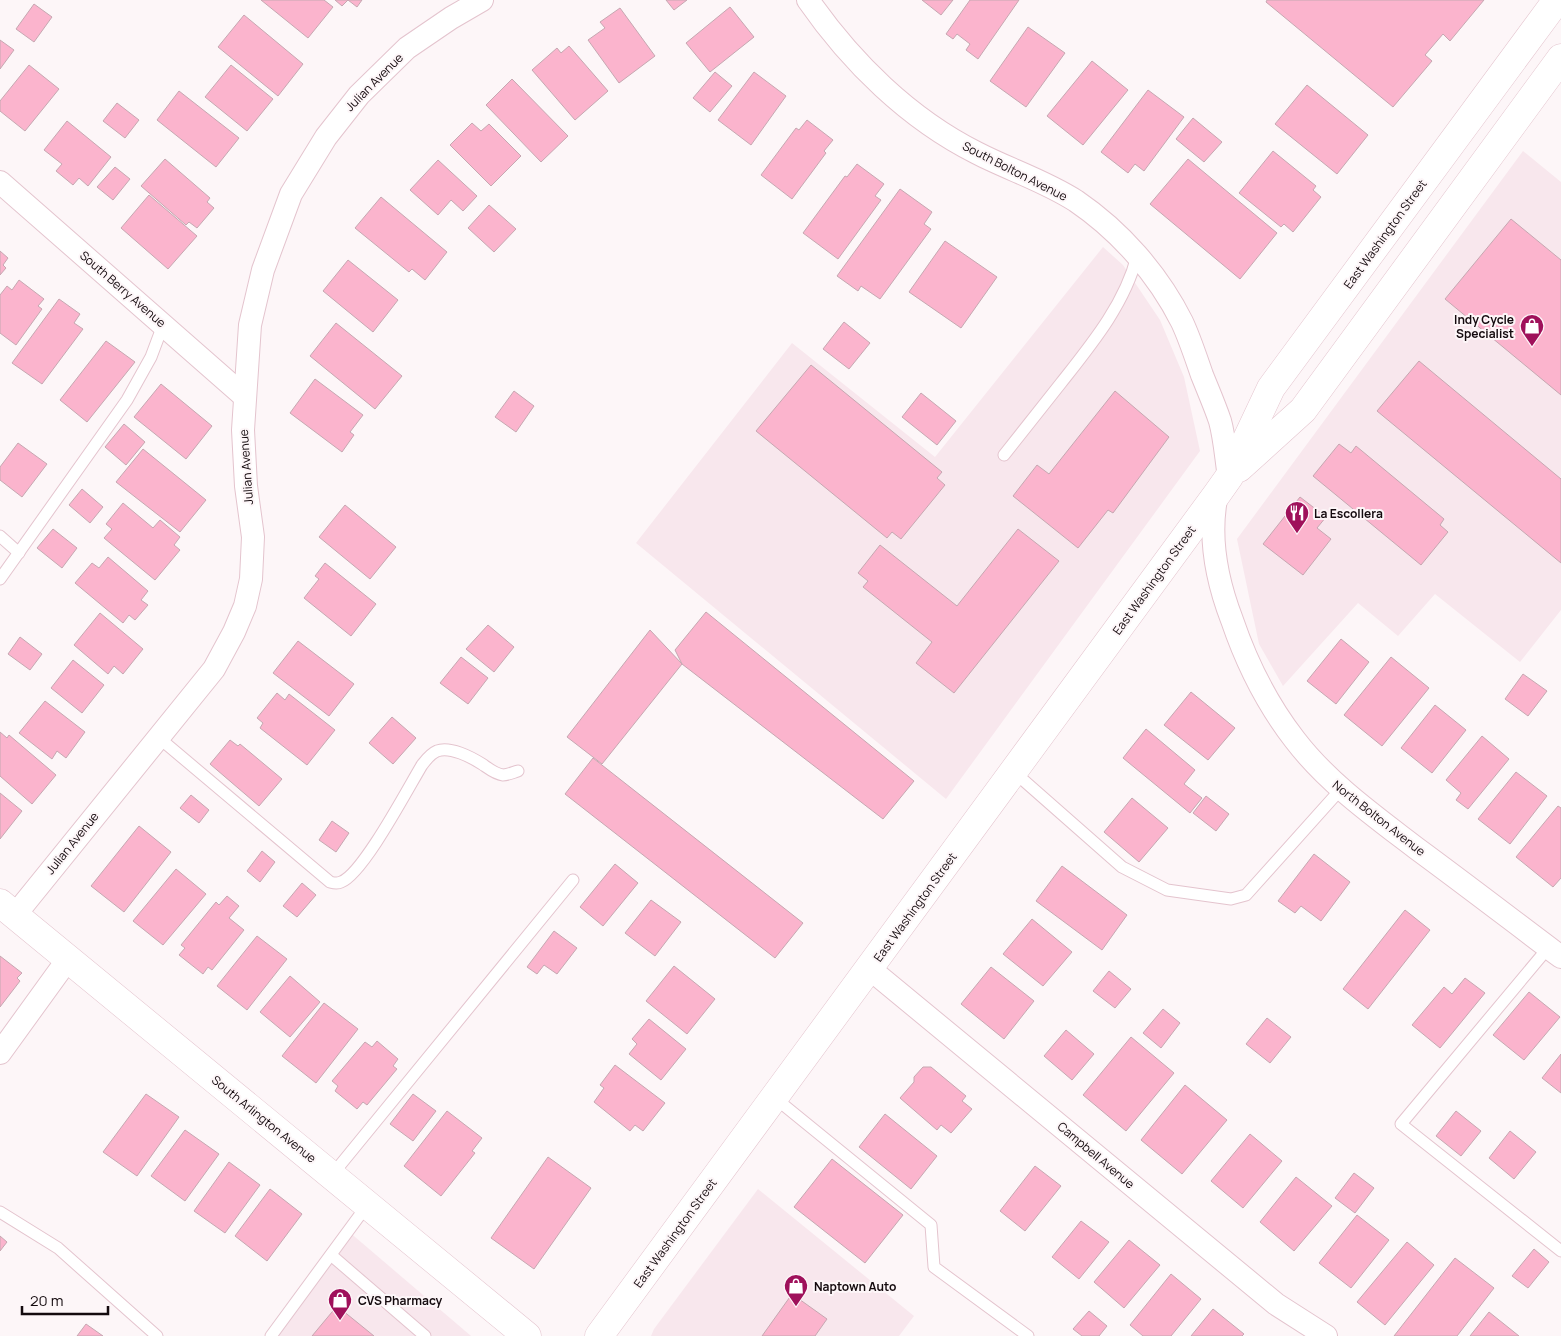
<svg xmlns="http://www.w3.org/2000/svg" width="1561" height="1336" viewBox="0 0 1561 1336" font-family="Manrope,sans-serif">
<rect width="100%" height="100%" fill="#fdf6f8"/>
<g fill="#f8e7ed">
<polygon points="1523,151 1561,182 1561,610 1520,662 1435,594 1398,636 1358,603 1283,686 1259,644 1237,539"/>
<polygon points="1103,247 1123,265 1160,320 1184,377 1200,451 946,799 636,543 792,343 935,457"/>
<polygon points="758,1189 914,1316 899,1336 651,1336 654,1329"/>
<polygon points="348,1231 471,1336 271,1336"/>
</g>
<g fill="#fbb4cd" stroke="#c6a7b1">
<polygon points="261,0 324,0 333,7 308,38"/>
<polygon points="335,0 348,0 342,6"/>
<polygon points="348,0 362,0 357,7"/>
<polygon points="666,0 687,0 674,10"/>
<polygon points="922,0 953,0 941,15"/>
<polygon points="970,0 1019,0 978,59 966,50 970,44 957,34 953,39 946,34"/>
<polygon points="1267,0 1484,0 1450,41 1443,34 1425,55 1432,61 1393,107 1266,2"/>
<polygon points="34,4 52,17 34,42 16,29"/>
<polygon points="730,7 754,37 710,72 686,43"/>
<polygon points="620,8 655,56 619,83 588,40 605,28 600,22"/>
<polygon points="244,15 303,64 278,96 218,47"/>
<polygon points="1028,27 1065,53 1026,107 990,81"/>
<polygon points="0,40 14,50 0,69"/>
<polygon points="569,46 608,91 575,120 532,70 557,48 561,53"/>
<polygon points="1092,61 1128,90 1083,145 1047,116"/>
<polygon points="29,65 59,89 25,131 0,111 0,101"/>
<polygon points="231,65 273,99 247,131 205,97"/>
<polygon points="715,72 732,86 710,112 693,98"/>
<polygon points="754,72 786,96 751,145 718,120"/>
<polygon points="512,79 568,136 541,162 486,105"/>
<polygon points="1307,85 1368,135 1337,174 1275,124"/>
<polygon points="1148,90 1184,117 1144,171 1135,164 1128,173 1101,152"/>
<polygon points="179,91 239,138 216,167 157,120"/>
<polygon points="117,103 139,120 125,138 103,121"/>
<polygon points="1193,118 1222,142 1204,162 1176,139"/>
<polygon points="807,120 833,140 824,151 826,153 792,199 761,175 796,128 799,130"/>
<polygon points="67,121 111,157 88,186 79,178 73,185 56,171 62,164 44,150"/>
<polygon points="472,123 481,131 489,124 521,156 491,186 450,145"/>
<polygon points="1273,151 1316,186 1313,190 1321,197 1293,232 1284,224 1281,227 1239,193"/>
<polygon points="165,159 210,198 207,202 214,208 197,228 189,222 186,225 141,186"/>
<polygon points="1188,159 1277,233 1240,279 1150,204"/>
<polygon points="438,160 477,196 463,211 451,200 438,215 410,190"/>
<polygon points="857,164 884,184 875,196 881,200 838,259 803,233 845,176 847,177"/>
<polygon points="115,167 130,179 113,200 97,187"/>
<polygon points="900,189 932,212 924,224 931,229 880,299 861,286 858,291 837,276"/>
<polygon points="149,195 197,236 168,269 121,228"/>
<polygon points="381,197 447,252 425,280 412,269 409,272 355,228"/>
<polygon points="489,205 516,229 494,252 468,228"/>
<polygon points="1511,219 1561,260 1561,395 1445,299"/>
<polygon points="945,241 997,277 961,328 909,292"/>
<polygon points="0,251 8,258 3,265 6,268 0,275"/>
<polygon points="348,260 398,300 373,332 323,291"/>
<polygon points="19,280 44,299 38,306 42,309 16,345 0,333 0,295 7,286 12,290"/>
<polygon points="59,299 80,314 74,323 83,329 42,384 12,363"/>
<polygon points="844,322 870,343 849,369 823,349"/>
<polygon points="336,323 402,376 375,409 310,356"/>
<polygon points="106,341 135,362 87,422 60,400"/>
<polygon points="1419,361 1561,479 1561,563 1377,411"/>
<polygon points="811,365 942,472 937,478 945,485 901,539 892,532 887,538 756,431"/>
<polygon points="315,379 363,415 350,432 354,435 342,452 290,413"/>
<polygon points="161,384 212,426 186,459 134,417"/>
<polygon points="514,391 534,406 516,432 495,417"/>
<polygon points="1115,391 1169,437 1113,513 1108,510 1078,548 1013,496 1037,465 1049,474"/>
<polygon points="921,393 956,421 937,445 902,417"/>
<polygon points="124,424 145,442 126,465 105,447"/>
<polygon points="18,443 47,464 22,497 0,480 0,467"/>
<polygon points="1339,444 1351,453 1356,446 1444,519 1440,525 1448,532 1421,565 1313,476"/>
<polygon points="143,449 206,500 180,532 116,482"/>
<polygon points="82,489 103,507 90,523 69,505"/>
<polygon points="1300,497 1326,517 1317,528 1331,539 1303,575 1263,544"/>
<polygon points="123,503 153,528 160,520 180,537 174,545 180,550 155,580 104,538 112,529 106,524"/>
<polygon points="345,505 396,547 370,579 319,537"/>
<polygon points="53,529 77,548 62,568 37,548"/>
<polygon points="1018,529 1059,561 954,693 916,663 932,642 863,587 868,581 858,573 880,545 957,606"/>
<polygon points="108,557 148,591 141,600 148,605 135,620 129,615 123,623 75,583 92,563 99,568"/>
<polygon points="325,563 376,604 351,636 304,598 319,579 315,576"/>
<polygon points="706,612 914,781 883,819 682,664 675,650"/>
<polygon points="100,613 143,649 123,674 114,666 108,674 74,645"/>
<polygon points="488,625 514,647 494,672 466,649"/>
<polygon points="650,630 682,664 602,764 567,737"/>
<polygon points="20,637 42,654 30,670 8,654"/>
<polygon points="1341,639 1369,662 1336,704 1307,681"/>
<polygon points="298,641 354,684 329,716 273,673"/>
<polygon points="461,657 488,678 468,704 440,683"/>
<polygon points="1391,657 1429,688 1382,746 1344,715"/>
<polygon points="73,660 104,685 82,713 51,688"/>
<polygon points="1523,674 1547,691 1528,716 1505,699"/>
<polygon points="1191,692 1235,728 1208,760 1164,725"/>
<polygon points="277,693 285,700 289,694 335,730 307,765 260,728 263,723 257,718"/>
<polygon points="45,701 85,732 66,758 57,751 52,759 19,733"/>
<polygon points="1435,705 1466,730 1432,773 1401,748"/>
<polygon points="392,717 416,738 393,764 369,743"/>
<polygon points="1146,729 1195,770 1184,784 1202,798 1190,813 1123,758"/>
<polygon points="0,732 7,738 9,735 56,775 32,804 0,776"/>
<polygon points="1482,736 1509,759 1468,809 1456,800 1461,793 1446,780"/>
<polygon points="230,740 238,746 240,744 282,779 259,806 210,764"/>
<polygon points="593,758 803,923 775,958 565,794"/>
<polygon points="1516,772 1547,796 1510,844 1478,819"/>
<polygon points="0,793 22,811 0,839"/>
<polygon points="191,795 209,810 199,823 180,808"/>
<polygon points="1206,796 1229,814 1216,831 1193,813"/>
<polygon points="1132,798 1168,828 1139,862 1104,832"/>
<polygon points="1558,806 1561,808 1561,878 1553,887 1516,857"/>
<polygon points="332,821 349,833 336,852 319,840"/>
<polygon points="139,826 171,852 124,912 91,886"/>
<polygon points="262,851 275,862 260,882 247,871"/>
<polygon points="1314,854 1350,882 1321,921 1301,906 1295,913 1278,901"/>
<polygon points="615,864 638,883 603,926 580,907"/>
<polygon points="1062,866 1127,915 1102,950 1036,901"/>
<polygon points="176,869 206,894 163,945 133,921"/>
<polygon points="302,883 316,895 297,917 283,906"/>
<polygon points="227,896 239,906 229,918 244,930 212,970 208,967 203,974 179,955 185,948 181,945 216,902 219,905"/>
<polygon points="651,900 681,922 655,956 625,933"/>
<polygon points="1405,910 1430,930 1368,1009 1343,989"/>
<polygon points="1032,919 1072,952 1043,986 1003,954"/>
<polygon points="554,931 577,948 557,974 544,965 537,974 527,967"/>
<polygon points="257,936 287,959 247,1010 217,986"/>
<polygon points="0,956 22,973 17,978 20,981 0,1007"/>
<polygon points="674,966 715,999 687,1034 646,1001"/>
<polygon points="991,967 1034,1001 1004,1039 961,1004"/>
<polygon points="1109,971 1131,989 1115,1008 1093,991"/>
<polygon points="290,976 320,1002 290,1037 260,1012"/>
<polygon points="1465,978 1485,993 1440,1048 1412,1025 1444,987 1452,994"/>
<polygon points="1529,992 1560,1017 1524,1060 1493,1035"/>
<polygon points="324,1003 358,1029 316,1083 282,1056"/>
<polygon points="1163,1009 1180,1023 1161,1048 1143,1033"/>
<polygon points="1267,1018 1291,1037 1270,1063 1246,1044"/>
<polygon points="649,1019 686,1049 661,1080 629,1054 637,1044 632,1039"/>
<polygon points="1066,1030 1094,1054 1072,1080 1044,1056"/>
<polygon points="1131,1037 1174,1073 1126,1131 1083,1095"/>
<polygon points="377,1041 398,1059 393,1066 397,1069 367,1105 363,1102 357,1109 335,1091 338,1086 332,1081 365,1042 372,1047"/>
<polygon points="1561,1054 1561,1093 1542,1078"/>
<polygon points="615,1065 665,1103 643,1131 635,1125 630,1131 594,1102 604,1088 600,1085"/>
<polygon points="923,1067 931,1067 966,1096 962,1101 972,1109 951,1133 941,1125 937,1130 900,1098 914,1082 914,1077"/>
<polygon points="1185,1085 1227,1120 1182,1174 1141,1140"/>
<polygon points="146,1094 179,1117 137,1176 103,1152"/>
<polygon points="413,1094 436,1111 413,1141 390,1124"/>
<polygon points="447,1111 482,1138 472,1151 475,1153 441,1196 404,1166"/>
<polygon points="1456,1111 1481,1131 1461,1156 1436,1136"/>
<polygon points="885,1114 937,1156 911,1189 859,1147"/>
<polygon points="185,1130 219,1154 185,1201 151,1176"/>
<polygon points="1510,1131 1536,1152 1514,1179 1489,1158"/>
<polygon points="1250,1134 1282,1161 1243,1208 1211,1181"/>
<polygon points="548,1157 591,1188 534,1269 491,1238"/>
<polygon points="832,1159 903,1215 865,1263 794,1207"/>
<polygon points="229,1162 260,1185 225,1233 194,1211"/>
<polygon points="1035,1166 1061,1186 1025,1231 1000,1211"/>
<polygon points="1354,1173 1374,1188 1355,1213 1335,1198"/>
<polygon points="1296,1177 1332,1206 1294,1251 1260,1222"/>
<polygon points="270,1189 302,1214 267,1261 235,1236"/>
<polygon points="1357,1215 1389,1240 1351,1288 1319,1263"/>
<polygon points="1081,1221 1109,1242 1079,1279 1052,1257"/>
<polygon points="0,1236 7,1242 0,1251"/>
<polygon points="1129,1240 1160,1265 1124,1308 1094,1282"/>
<polygon points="1407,1242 1434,1265 1385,1325 1357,1302"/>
<polygon points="1534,1249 1549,1262 1528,1288 1512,1276"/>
<polygon points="1455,1258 1494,1288 1457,1336 1394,1336"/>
<polygon points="1171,1274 1201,1299 1171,1336 1143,1336 1130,1325"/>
<polygon points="792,1294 827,1319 815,1336 762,1336"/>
<polygon points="337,1306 374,1336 312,1336"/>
<polygon points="1213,1309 1244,1334 1242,1336 1191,1336"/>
<polygon points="1089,1311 1107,1326 1099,1336 1082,1336 1073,1329"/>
<polygon points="1489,1312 1519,1336 1470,1336"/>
<polygon points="86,1324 103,1336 77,1336"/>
</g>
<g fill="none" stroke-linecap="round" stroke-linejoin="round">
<g stroke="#e4c4ce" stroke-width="13">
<g id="lane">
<path d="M1004 455C1023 431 1042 407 1061 383 1091 345 1125 304 1137 256"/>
<polyline points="0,536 19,553"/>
<polyline points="0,579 127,400 151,357 163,325"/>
<path d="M158 737 330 882C334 883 337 884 341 882 363 874 408 788 422 765 426 760 430 754 437 751 450 746 471 757 482 764 488 768 495 774 503 775 508 775 514 772 518 771"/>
<polyline points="1014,772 1122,867 1167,890 1231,899 1246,895 1341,789"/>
<polyline points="1548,948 1401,1124 1561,1251"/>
<polyline points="775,1098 931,1225 934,1267 1028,1336"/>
<polyline points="332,1175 573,880"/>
<polyline points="0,1212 58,1248 157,1336"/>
<polyline points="331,1255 425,1336"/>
<polyline points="271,1336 368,1204"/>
</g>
</g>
<g stroke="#e4c4ce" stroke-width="24">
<g id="street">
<path d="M808 0C851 62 909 119 977 153 1010 170 1045 181 1076 201 1120 231 1158 274 1182 322 1190 339 1196 358 1202 375 1208 390 1215 406 1220 421 1225 439 1226 459 1229 477"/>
<polyline points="0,182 245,397"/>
<path d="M1217 494C1208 536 1217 581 1232 620 1247 664 1267 704 1295 740 1328 783 1373 815 1416 848 1465 884 1513 921 1561 957"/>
<polyline points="15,915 214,669 234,632 245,606 251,579 253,537 246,486 243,430 250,325 263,270 291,194 326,137 359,95 407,48 451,18 482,0"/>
<polyline points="870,969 1276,1304 1326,1336"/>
<polyline points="0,1053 68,959"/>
</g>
</g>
<g stroke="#e4c4ce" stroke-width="29">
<polyline id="secondary" points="0,903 527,1336"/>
</g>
<g stroke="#e4c4ce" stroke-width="29">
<g id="primary">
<polyline points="1239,468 1303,410 1561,58"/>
<polyline points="599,1336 1217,494 1229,477 1271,388 1557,0"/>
</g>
</g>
<use href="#lane" stroke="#fff" stroke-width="11"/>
<use href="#street" stroke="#fff" stroke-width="22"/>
<use href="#secondary" stroke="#fff" stroke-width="28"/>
<use href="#primary" stroke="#fff" stroke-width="28"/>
</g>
<defs>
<g id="shop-pin" transform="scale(1.25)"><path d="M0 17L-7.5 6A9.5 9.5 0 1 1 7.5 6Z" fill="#9f115b" stroke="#fdf6f8"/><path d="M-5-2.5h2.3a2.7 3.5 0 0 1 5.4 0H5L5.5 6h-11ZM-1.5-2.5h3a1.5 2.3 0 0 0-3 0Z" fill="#fff"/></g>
<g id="restaurant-pin" transform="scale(1.25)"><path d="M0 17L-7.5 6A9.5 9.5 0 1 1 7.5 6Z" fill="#9f115b" stroke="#fdf6f8"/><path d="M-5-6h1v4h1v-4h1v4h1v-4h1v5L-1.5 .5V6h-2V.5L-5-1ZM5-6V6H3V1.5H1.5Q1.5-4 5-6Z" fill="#fff"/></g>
</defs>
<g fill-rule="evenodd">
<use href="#shop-pin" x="1532" y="326"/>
<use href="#restaurant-pin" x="1297" y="513"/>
<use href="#shop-pin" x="796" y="1286"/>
<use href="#shop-pin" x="340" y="1300"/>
</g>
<g text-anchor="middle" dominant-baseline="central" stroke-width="4" stroke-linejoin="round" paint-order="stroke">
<g font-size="12" fill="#140a0e" stroke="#fdf6f8">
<text transform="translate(374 82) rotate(-45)">Julian Avenue</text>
<text transform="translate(1015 171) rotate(27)">South Bolton Avenue</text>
<text transform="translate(1385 234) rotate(-54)">East Washington Street</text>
<text transform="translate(123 289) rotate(41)">South Berry Avenue</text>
<text transform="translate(246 467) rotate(-94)">Julian Avenue</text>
<text transform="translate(1154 580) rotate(-54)">East Washington Street</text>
<text transform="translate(1379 818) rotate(38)">North Bolton Avenue</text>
<text transform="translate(72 843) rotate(-51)">Julian Avenue</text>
<text transform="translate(915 907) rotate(-54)">East Washington Street</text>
<text transform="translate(264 1119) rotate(39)">South Arlington Avenue</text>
<text transform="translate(1096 1155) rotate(40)">Campbell Avenue</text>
<text transform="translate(675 1233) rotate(-54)">East Washington Street</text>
</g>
<g font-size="12" font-weight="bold" fill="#140a0e" stroke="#fdf6f8" text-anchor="start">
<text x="1514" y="319" text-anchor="end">Indy Cycle<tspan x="1514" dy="14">Specialist</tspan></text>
<text x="1314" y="513">La Escollera</text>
<text x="814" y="1286">Naptown Auto</text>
<text x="358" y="1300">CVS Pharmacy</text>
</g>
</g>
<path d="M22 1306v8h86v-8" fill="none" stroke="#140a0e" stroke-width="2.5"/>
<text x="30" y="1306" font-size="15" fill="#140a0e" stroke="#fdf6f8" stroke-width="4" paint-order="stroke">20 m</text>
</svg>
